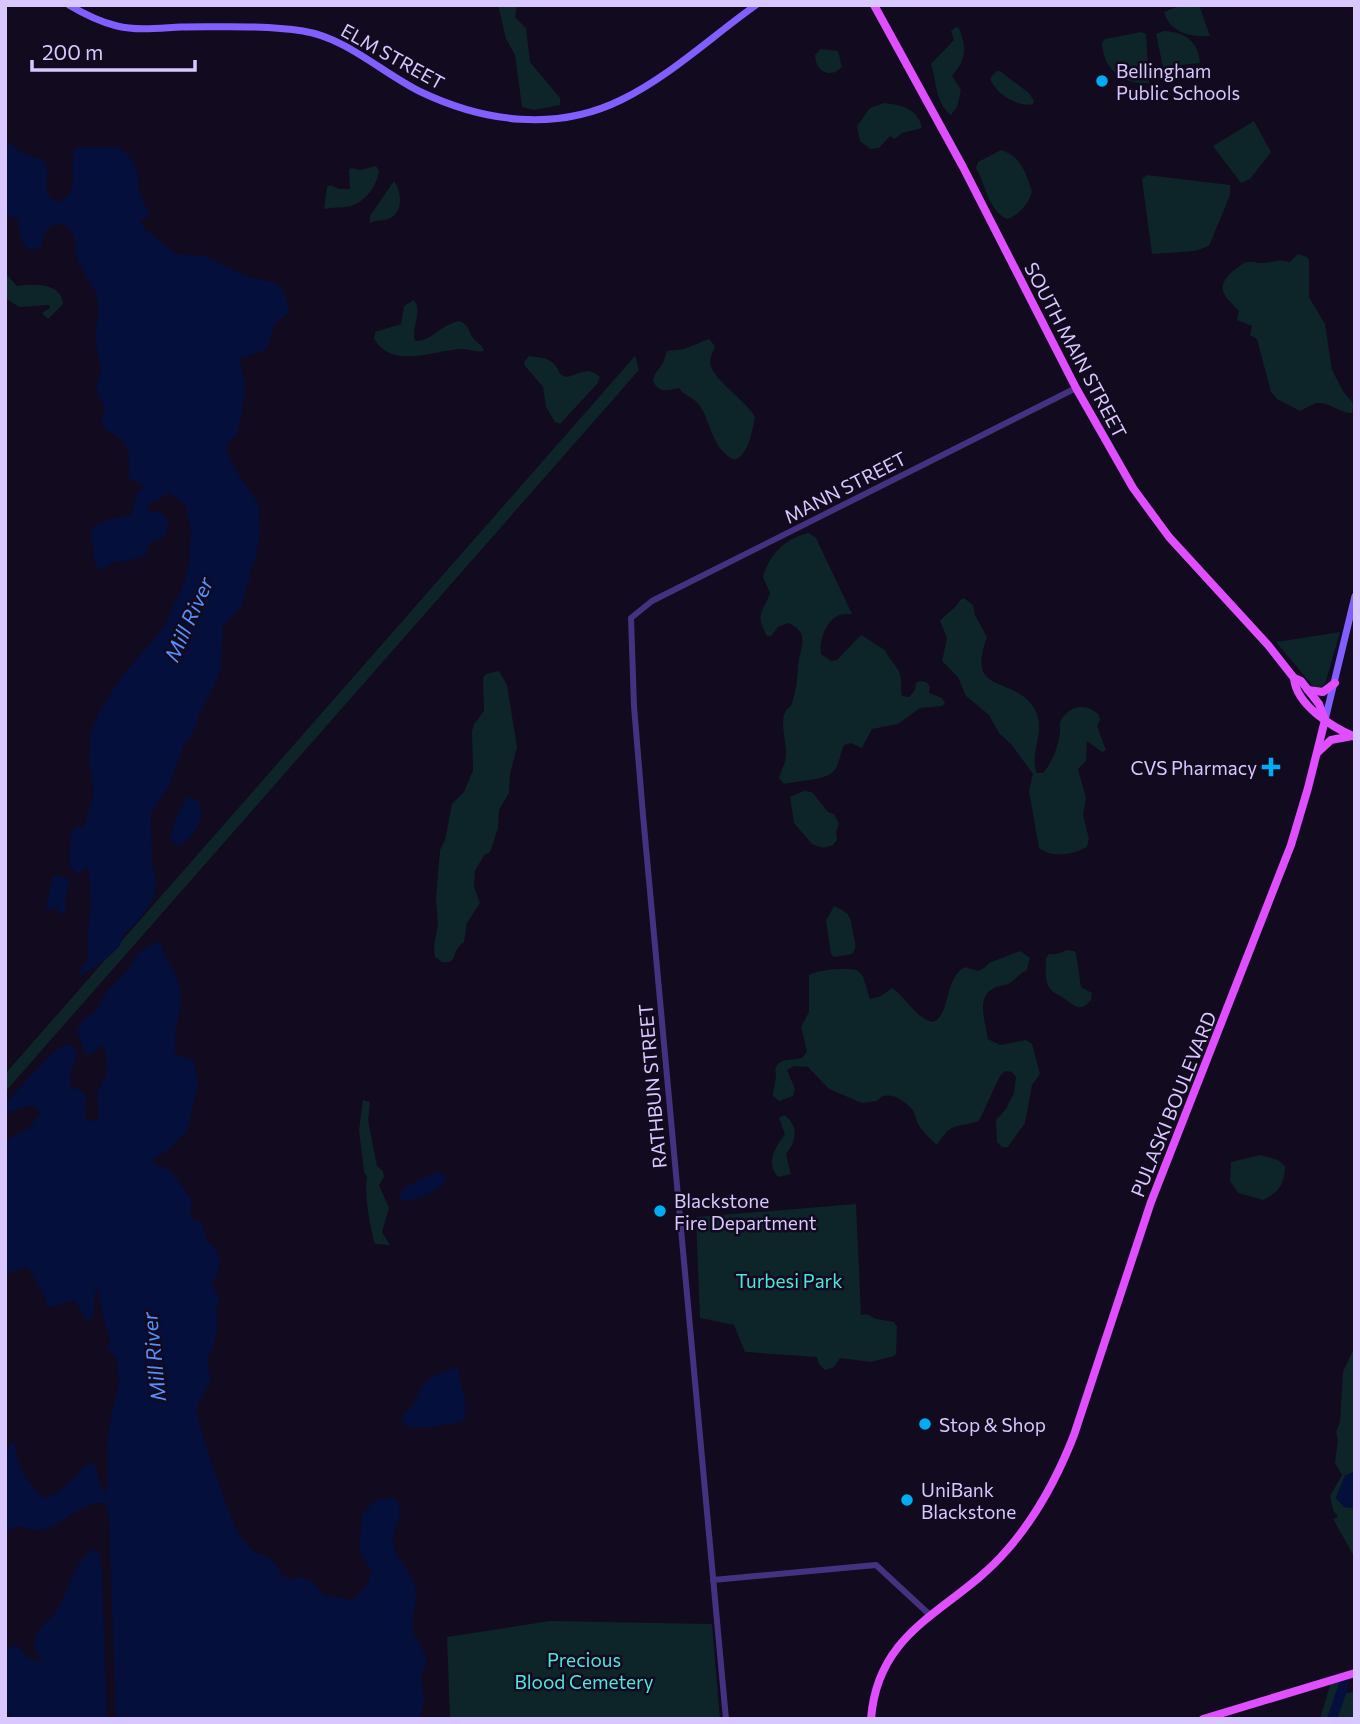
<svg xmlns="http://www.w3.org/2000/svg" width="1360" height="1724" viewBox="0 0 1360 1724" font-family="Commissioner,sans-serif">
<rect width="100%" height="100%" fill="#120a1e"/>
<g fill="#0d2429">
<polygon points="498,5 517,5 515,17 526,28 530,62 560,98 560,105 534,110 522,107 515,55 506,39"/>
<path d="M1182 5H1199L1210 36C1190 37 1170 33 1164 12Z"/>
<path d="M956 27 959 28C967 48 966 60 952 76L961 90 957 107 951 115C935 103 937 82 931 64L954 40 951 31Z"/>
<path d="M1164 31C1185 32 1198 41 1200 63L1163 67 1156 34Z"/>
<path d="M1141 32 1146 34 1149 83C1123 85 1103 69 1102 43L1105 39Z"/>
<path d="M821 49 838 51 842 67C830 80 815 71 815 55Z"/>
<path d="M997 71H1000L1029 93 1034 101 1033 104C1018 108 994 93 990 78Z"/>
<path d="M884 103C901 105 918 108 922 128L902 133 895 139 890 136 879 148 870 149 860 141 857 126 870 108Z"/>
<polygon points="1254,121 1271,152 1250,179 1241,183 1213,146"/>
<path d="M1001 150C1022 157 1025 172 1032 191 1030 203 1018 216 1007 219 988 210 986 185 976 168L978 162Z"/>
<path d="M376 166 379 171C377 187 363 205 346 207 339 208 333 207 324 209L327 187 330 185 339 189H350L349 170 351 168 360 170Z"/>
<polygon points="1147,175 1230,185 1230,195 1209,246 1195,251 1152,254 1142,179"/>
<path d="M394 181C401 191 404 209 392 217 385 222 377 219 370 223V216Z"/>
<path d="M1298 254 1307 257 1309 260V297L1325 324 1332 370 1343 391 1352 402 1353 407 1352 413C1339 413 1330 402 1317 403 1312 404 1305 409 1300 411L1277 399 1271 392 1257 339 1250 335 1252 326 1237 320 1239 311C1225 296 1213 289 1233 271 1238 268 1241 264 1247 262 1253 260 1257 264 1263 263 1274 262 1279 259 1290 262Z"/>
<path d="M5 273 17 286C33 284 61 282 63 304L48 319 42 313 50 308 49 305 19 307 5 298Z"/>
<path d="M414 300C423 312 411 327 415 341 431 342 442 324 459 321 469 325 468 330 473 338 478 344 482 344 484 351 476 353 471 349 463 349 436 349 394 371 374 339L375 332 401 324 404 306Z"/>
<path d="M709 339 715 346C714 351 710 357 710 362 710 378 748 402 755 417 752 432 749 455 734 460 711 447 713 427 700 406 694 397 684 396 679 388 668 390 659 394 653 381L655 374 663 363 667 351 684 349Z"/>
<path d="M529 356C545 358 554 358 560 374L566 377C579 375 587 365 600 377L597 384 560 424 555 422 546 407 543 387 525 366 524 362Z"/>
<polygon points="635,356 639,370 5,1092 5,1074"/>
<path d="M809 533 816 538 852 614C850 614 841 614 839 615 826 621 819 641 821 654L831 661 837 660 861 635 885 650C889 660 900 668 901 678 902 685 900 689 902 696L909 697 915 690 916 683 920 681 926 682 930 686 929 693 942 698 945 703 942 706 920 708 898 724 872 729 862 748 851 743 844 745C840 753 840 764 833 772 826 780 796 781 784 784L779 778C781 770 785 765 786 756 787 740 776 715 791 706 796 691 797 682 798 667 799 648 812 633 788 623L778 627 771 636H767C754 613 763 613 770 593L763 577C769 555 786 537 809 533Z"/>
<path d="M964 598 973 605 975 615 987 637C965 697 1013 674 1034 708 1048 731 1028 753 1037 773H1043C1052 763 1059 745 1060 731 1060 726 1059 724 1061 720 1070 704 1088 703 1099 715L1100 720 1097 726 1106 750 1102 752 1087 741 1086 761 1078 769 1086 798 1083 815 1089 839 1087 847C1073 855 1051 858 1039 848L1029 791 1033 774 1011 744 999 733 989 715 966 696 958 677 942 661 947 638 940 621C947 612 954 611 960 600Z"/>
<polygon points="1340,632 1325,684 1319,688 1313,686 1276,642"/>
<path d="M499 671 507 685 517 747 510 774 509 793 499 810 498 828 490 852 484 855 475 871 474 887 480 903 467 923 464 942C453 950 457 957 450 962H442L435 957 434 945 438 925 436 898 440 850 445 840 452 804 464 792 473 770 472 731 474 724 484 711 483 678 486 674Z"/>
<polygon points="804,791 812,792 828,812 834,814 839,824 836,832 837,840 833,845 823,848 812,844 794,823 790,797"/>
<path d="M834 906C854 915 850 919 854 938 856 945 857 947 852 954L834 957 831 954 826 921Z"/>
<path d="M1067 950 1074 951 1076 953 1081 987 1092 993 1091 1000C1078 1015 1073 1003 1062 997 1057 993 1053 994 1049 987 1044 978 1046 968 1046 958L1049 954H1057Z"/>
<path d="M1020 951 1030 958 1027 970C1019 973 1017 979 1010 983 1005 986 999 985 994 988 975 997 986 1024 988 1039L1000 1045 1026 1040 1032 1044 1040 1074 1032 1085 1025 1123 1008 1147H1002L997 1142 996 1120 1006 1109 1014 1093 1016 1077 1012 1072 1005 1071 1000 1076 979 1121C955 1129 953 1120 937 1145 931 1140 922 1131 918 1124 915 1118 916 1113 911 1108 903 1099 886 1089 877 1101L862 1103 829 1089 808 1067 794 1066 787 1070 795 1089 793 1096 779 1101 773 1096C773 1086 778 1079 775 1069 780 1057 791 1061 802 1058L807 1051 801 1027 809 1012V975C820 969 845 968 857 970L863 976 870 999 881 996 892 988C907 998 915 1018 933 1022 951 1015 944 977 965 967L978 971 984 968 989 963Z"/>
<path d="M363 1100 370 1102 368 1120 377 1166 383 1171 384 1177 379 1185 389 1208 382 1232 390 1245 375 1244C370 1227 364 1194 367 1177L364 1172 359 1130Z"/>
<path d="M784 1115C800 1126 796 1142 786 1154L791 1174 778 1177C765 1162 776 1147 785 1134L779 1118Z"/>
<path d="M1260 1155 1278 1160 1285 1166C1285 1183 1279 1193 1263 1200L1238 1193 1230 1181 1231 1162Z"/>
<polygon points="856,1204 861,1315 867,1314 876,1319 894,1322 897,1327 896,1354 894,1356 871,1362 840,1358 834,1367 825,1370 819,1364 817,1357 745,1352 734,1325 700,1318 696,1217"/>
<polygon points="1355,1346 1355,1471 1345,1476 1336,1498 1344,1507 1355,1508 1355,1558 1333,1519 1338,1517 1333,1510 1330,1496 1342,1475 1335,1463 1338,1440 1336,1432 1340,1422 1343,1372"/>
<polygon points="550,1621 712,1624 720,1719 450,1719 447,1637"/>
<polygon points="1339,1680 1339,1699 1345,1693 1355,1692 1355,1719 1320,1719 1331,1682"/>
</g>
<g fill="#050f3c">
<path d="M5 139 21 152 44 161C54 176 36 194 58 202 83 192 68 169 74 149L84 147H119L129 156 137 169 139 191 149 213 148 217 140 221 144 228 176 254 204 256 249 277 276 283 284 292 290 312 274 324 267 349 240 359 245 384 242 413 237 434 227 443V452L235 469 259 505 260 534 254 564 250 570V580L246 587 242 605 223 626 220 671 214 686 198 716 195 729 183 747 170 784 151 814 152 862 156 881 154 897 140 919 124 934 119 947 106 959 81 976 78 973 88 959 87 939 91 905 89 872 86 867 82 872 77 873 69 866 71 832 79 825 82 828 84 827 94 792 89 761 91 730 101 709 123 675 164 627 185 580 189 563 191 530 186 506 170 493 147 505 148 511 163 513 169 522 165 536 148 545 146 555 124 562 117 561 101 570 95 565 91 528 110 519 128 516 132 513 137 492 145 486 129 478V454L123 441 104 428 102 419 105 409 96 389 101 372 95 336 99 311 96 293 75 256C78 243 74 232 64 224L52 225 44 233 41 248 30 250C17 241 22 231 17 219L5 214Z"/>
<path d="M189 796 200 803C205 822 194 834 180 846L176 845 170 838C172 828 182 801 189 796Z"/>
<polygon points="57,876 67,878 69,881 65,903 65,917 56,908 46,911 52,877"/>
<path d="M156 942 161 943C164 959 177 972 180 988 185 1010 170 1033 176 1054L194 1061 198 1084 187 1132C180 1136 178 1140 173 1145 167 1152 158 1154 153 1161L154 1164 170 1170 192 1200 190 1217 202 1223 207 1241 215 1248 220 1259 218 1274 211 1283 220 1301 216 1308C219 1321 217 1336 212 1349 211 1352 209 1355 208 1359 206 1365 211 1373 210 1380 208 1390 198 1399 197 1409 196 1421 232 1525 240 1535 243 1540 249 1548 254 1551 258 1554 265 1555 269 1558 278 1565 280 1576 291 1580L299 1576 313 1583 324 1595 353 1600 367 1585 372 1571C350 1542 363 1544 362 1514L376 1500 396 1498C406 1518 394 1524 393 1539 393 1555 409 1569 414 1583 419 1595 413 1612 412 1625 412 1642 437 1656 421 1674L424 1699 420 1719H116L109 1518 106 1504C85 1497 61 1528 41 1530 24 1532 20 1518 5 1535V1455L11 1442 15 1443C15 1467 28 1482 44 1498L58 1492 77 1476C79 1469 85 1464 92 1463L96 1466 101 1489 107 1491 108 1433 119 1381 117 1360 107 1346 110 1339 104 1321 98 1290 95 1291 93 1318 86 1321 75 1300 52 1307 48 1306C46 1299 32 1272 27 1268L5 1273V1141L29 1128 40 1114 37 1107 27 1106 11 1112 5 1109V1104C19 1090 51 1048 68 1044L76 1049C79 1063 64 1074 72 1088L78 1089 86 1095 85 1117 88 1121 97 1120 99 1116 97 1093 107 1073 105 1049 101 1045 92 1054H85L77 1029 86 1017 96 1011 107 991 131 966 138 953Z"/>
<path d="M437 1172 442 1173 446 1178V1181C436 1191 414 1204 400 1199L399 1193 409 1185Z"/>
<path d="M457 1367 459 1370C458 1387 472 1407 462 1422L431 1427H408L402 1421 403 1415 413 1405 422 1386 433 1376Z"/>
<polygon points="1355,1471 1355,1508 1344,1507 1336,1498 1345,1476"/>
<path d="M93 1550H97L101 1557 107 1719H13L5 1706V1651L16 1644 28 1657 40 1663 41 1659C36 1653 33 1646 35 1638 40 1625 53 1618 59 1607 68 1590 76 1558 93 1550Z"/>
</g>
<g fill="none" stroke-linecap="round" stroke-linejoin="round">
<polyline stroke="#050f3c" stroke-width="10" points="1332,1719 1344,1684"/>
<g stroke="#443281" stroke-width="6">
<polyline points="713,1580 876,1565 930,1615"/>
<polyline points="726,1719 643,815 634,706 631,618 652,601 1076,388"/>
</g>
<g stroke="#815fff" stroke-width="7">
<path d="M69 5C84 14 100 22 117 26 138 31 160 28 181 27 221 27 264 25 303 31 347 38 382 73 421 92 484 122 556 132 621 100 670 76 711 37 756 5"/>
<polyline points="1325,720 1355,596"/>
</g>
<g stroke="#df4fff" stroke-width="8">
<polyline points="874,5 963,167 1076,388 1133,488 1169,537 1268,645 1294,678 1301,681 1319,704 1325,720"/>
<path d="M1294 678C1296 705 1332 727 1355 737"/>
<polyline points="1308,690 1323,692 1335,683"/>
<polyline points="1318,752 1331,740 1352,736"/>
<path d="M871 1719C878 1626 955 1611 1007 1550 1036 1517 1058 1476 1074 1435L1151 1202 1291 845 1308 788 1325 720"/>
<polyline points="1203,1719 1355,1673"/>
</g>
</g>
<g fill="#00acf3" stroke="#120a1e" stroke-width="2.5">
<circle cx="1102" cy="81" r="7"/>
<path d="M1267.5 756.5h7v7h7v7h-7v7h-7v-7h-7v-7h7z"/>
<circle cx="660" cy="1211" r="7"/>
<circle cx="925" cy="1424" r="7"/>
<circle cx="907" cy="1500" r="7"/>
</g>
<g text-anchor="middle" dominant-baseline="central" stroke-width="5" stroke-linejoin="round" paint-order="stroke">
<g font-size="19" fill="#d9c8ff" stroke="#120a1e">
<text transform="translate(393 56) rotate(29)">ELM STREET</text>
<text transform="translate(1076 350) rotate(62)">SOUTH MAIN STREET</text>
<text transform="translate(845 487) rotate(-27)">MANN STREET</text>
<text transform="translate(652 1086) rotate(-95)">RATHBUN STREET</text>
<text transform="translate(1173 1104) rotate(-68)">PULASKI BOULEVARD</text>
</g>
<g font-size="19" fill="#d9c8ff" stroke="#120a1e" text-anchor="start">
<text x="1116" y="70">Bellingham<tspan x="1116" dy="22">Public Schools</tspan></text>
<text x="1257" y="767" text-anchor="end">CVS Pharmacy</text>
<text x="674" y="1200">Blackstone<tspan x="674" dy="22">Fire Department</tspan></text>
<text x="939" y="1424">Stop &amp; Shop</text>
<text x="921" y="1489">UniBank<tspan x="921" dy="22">Blackstone</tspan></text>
</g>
<g font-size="19" fill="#4ce7de" stroke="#120a1e">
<text x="789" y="1280">Turbesi Park</text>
<text x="584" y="1659">Precious<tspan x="584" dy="22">Blood Cemetery</tspan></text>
</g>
<g font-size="21" font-style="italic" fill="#5690ff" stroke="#120a1e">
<text transform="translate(188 619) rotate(-66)">Mill River</text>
<text transform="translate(153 1357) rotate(-96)">Mill River</text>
</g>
</g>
<rect width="1360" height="1724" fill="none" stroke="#d9c8ff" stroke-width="14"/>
<path d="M32 60v10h163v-10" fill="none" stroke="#d9c8ff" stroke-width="3.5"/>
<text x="42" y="60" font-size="21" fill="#d9c8ff" stroke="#120a1e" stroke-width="5" paint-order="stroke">200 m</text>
</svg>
